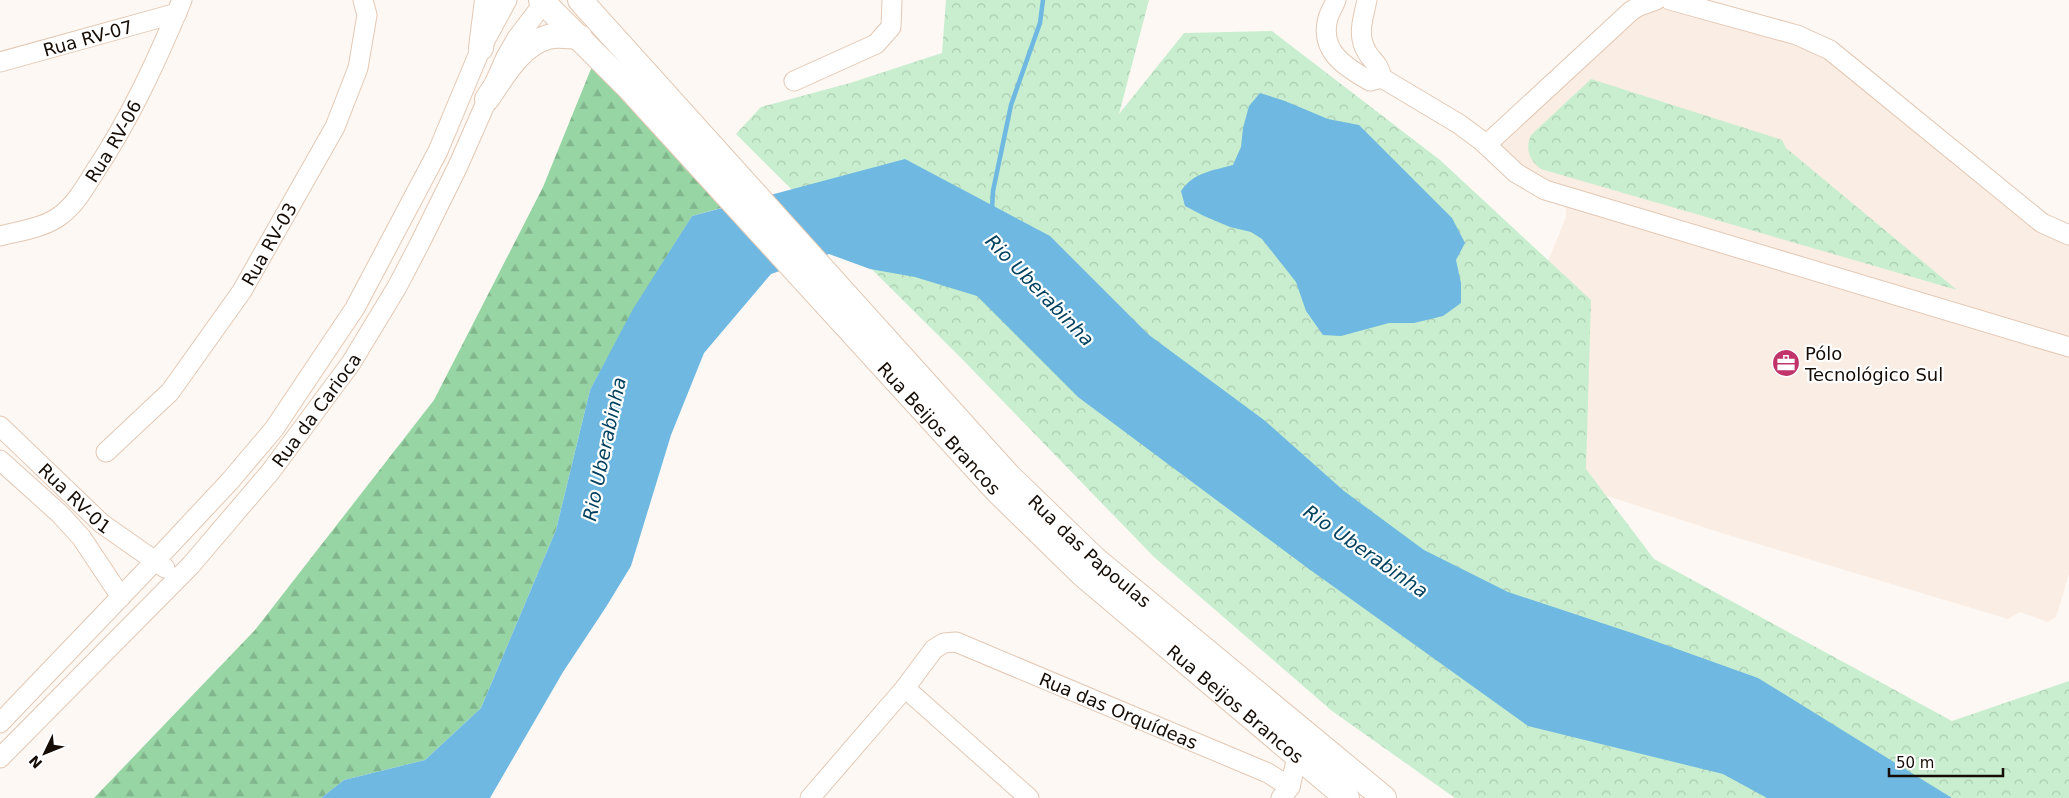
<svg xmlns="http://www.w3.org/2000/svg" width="2069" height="798" viewBox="0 0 2069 798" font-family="'DejaVu Sans',sans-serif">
<defs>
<pattern id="forest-firs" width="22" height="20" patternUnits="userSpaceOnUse" patternTransform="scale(1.25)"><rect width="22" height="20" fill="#97d5a4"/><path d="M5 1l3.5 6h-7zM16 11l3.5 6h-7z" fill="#81b68c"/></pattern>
<pattern id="park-crowns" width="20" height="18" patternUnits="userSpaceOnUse" patternTransform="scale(1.25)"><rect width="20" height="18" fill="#c8eecf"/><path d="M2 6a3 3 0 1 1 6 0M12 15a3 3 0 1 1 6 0" fill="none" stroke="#abcbb0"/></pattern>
</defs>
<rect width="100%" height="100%" fill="#fdf8f4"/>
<polygon fill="#faede3" points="1649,2 1797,35 2069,235 2069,574 2056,617 2048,622 2020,612 2008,619 1728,535 1527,470 1540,281 1566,217 1566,197 1493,151"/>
<polygon fill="url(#forest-firs)" points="593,64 721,208 692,216 634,309 590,390 556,530 481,708 425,760 344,780 321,798 94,798 255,630 434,400 543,187"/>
<g fill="url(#park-crowns)">
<polygon points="946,0 1149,0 1119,114 1184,33 1272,31 1440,160 1591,300 1586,469 1654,559 1952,721 2069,681 2069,798 1455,798 1332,711 1154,557 963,360 736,134 761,107 850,83 942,53"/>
<path d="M1591 79 1782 140 1786 148 1957 290 1541 169C1529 160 1525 149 1531 135Z"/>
</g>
<g fill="#6eb8e1">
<path d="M1260 93 1285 101 1328 119 1359 125 1452 218 1465 243 1456 260 1461 283V303L1443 316 1414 323H1389L1341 336 1323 335 1306 311 1296 282 1262 239 1251 232 1230 227 1204 216 1185 206 1181 191C1194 172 1212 171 1233 165L1241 147 1243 128 1249 106Z"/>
<polygon points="905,159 1050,236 1149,335 1264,420 1344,491 1424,550 1508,592 1638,635 1758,678 1952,798 1767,798 1723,774 1528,726 1309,569 1078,397 977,296 915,277 870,269 829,254 771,274 704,353 671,435 631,566 606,607 563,672 490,798 321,798 344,780 425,760 481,708 556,530 590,390 633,309 692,216"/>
</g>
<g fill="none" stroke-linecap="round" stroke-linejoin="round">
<polyline stroke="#6eb8e1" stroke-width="4.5" points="992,210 993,191 1011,105 1040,23 1043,0"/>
<g stroke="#e3c8b4" stroke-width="21">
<g id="minor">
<path d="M1336 0C1334 6 1330 11 1328 18 1319 51 1345 67 1370 81L1382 78"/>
<path d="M1367 0C1363 20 1356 35 1368 54 1375 64 1379 64 1382 78L1459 124 1482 141 1516 173 1545 190 2069 347"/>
<polyline points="1670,0 1797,35 1830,50 2042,223 2069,235"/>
<path id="s1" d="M0 62 177 13"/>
<polyline points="794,81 876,44 891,27 892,0"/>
<polyline points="1486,145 1631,11 1639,6 1656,0"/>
<path id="s2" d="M0 236C19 231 45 228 61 215 75 205 85 187 94 173 130 119 157 60 182 0"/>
<path id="s3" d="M0 426 101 523 165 568"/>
<path id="s4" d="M106 452 170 392 242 291 335 127 358 68 367 15 363 0"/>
<polyline points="0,460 60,514 81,537 121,597"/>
<polyline points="905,688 1029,798"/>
<polyline points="0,723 156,560 230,481 274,429 355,308 438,151 481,48 507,0"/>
<path id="s5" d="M0 758 191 565 271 471 351 363 397 287 419 245 458 166 506 57 517 38 546 0"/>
<path id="s6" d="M810 798 905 688 934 649 944 643 956 642 1268 773 1290 787"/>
<polyline points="1281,798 1290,787 1297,757"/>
</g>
</g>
<g stroke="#e3c8b4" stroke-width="26">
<g id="major">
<path id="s7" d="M541 0 627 86 997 491 1082 574 1347 798"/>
<path id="s8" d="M580 0 1009 476 1095 559 1384 798"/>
<polyline points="481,48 487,0"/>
<path d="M487 99C503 76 519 45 548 37 558 34 570 37 580 37"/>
</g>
</g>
<use href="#minor" stroke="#fff" stroke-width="19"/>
<use href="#major" stroke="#fff" stroke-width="24"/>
</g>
<defs>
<g id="office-disc" transform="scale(1.4375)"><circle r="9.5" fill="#c03469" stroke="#fff"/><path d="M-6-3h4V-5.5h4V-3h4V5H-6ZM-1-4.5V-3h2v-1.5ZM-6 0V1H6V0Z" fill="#fff"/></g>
</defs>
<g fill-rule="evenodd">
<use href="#office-disc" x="1786" y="363"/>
</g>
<g text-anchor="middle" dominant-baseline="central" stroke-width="4.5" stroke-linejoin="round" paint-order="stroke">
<g font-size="18" fill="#150c06" stroke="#fff">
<text stroke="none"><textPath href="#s1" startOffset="91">Rua RV-07</textPath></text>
<text stroke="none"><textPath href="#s2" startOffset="156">Rua RV-06</textPath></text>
<text stroke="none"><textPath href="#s4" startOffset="266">Rua RV-03</textPath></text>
<text stroke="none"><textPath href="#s5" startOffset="471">Rua da Carioca</textPath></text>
<text stroke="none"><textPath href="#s7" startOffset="585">Rua Beijos Brancos</textPath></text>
<text stroke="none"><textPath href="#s3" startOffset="104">Rua RV-01</textPath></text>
<text stroke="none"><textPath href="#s8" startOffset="751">Rua das Papoulas</textPath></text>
<text stroke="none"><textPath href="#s7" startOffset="990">Rua Beijos Brancos</textPath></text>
<text stroke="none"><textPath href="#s6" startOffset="394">Rua das Orquídeas</textPath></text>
</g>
<g font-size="18" fill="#150c06" stroke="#fff" text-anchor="start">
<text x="1805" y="353">Pólo<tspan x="1805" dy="21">Tecnológico Sul</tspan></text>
</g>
<g font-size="19" font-style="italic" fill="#00415d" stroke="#fff">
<text transform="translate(1040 290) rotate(46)">Rio Uberabinha</text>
<text transform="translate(604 449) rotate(-78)">Rio Uberabinha</text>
<text transform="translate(1366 551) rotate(35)">Rio Uberabinha</text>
</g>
</g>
<g transform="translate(45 753) rotate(227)" stroke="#ffffff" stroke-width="4" paint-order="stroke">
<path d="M0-4L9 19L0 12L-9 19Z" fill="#150c06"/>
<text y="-8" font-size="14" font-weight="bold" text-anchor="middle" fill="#150c06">N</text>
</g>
<path d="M1889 768v8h114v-8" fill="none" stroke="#150c06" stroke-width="2.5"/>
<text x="1896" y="768" font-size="15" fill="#150c06" stroke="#ffffff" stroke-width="4" paint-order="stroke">50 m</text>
</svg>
